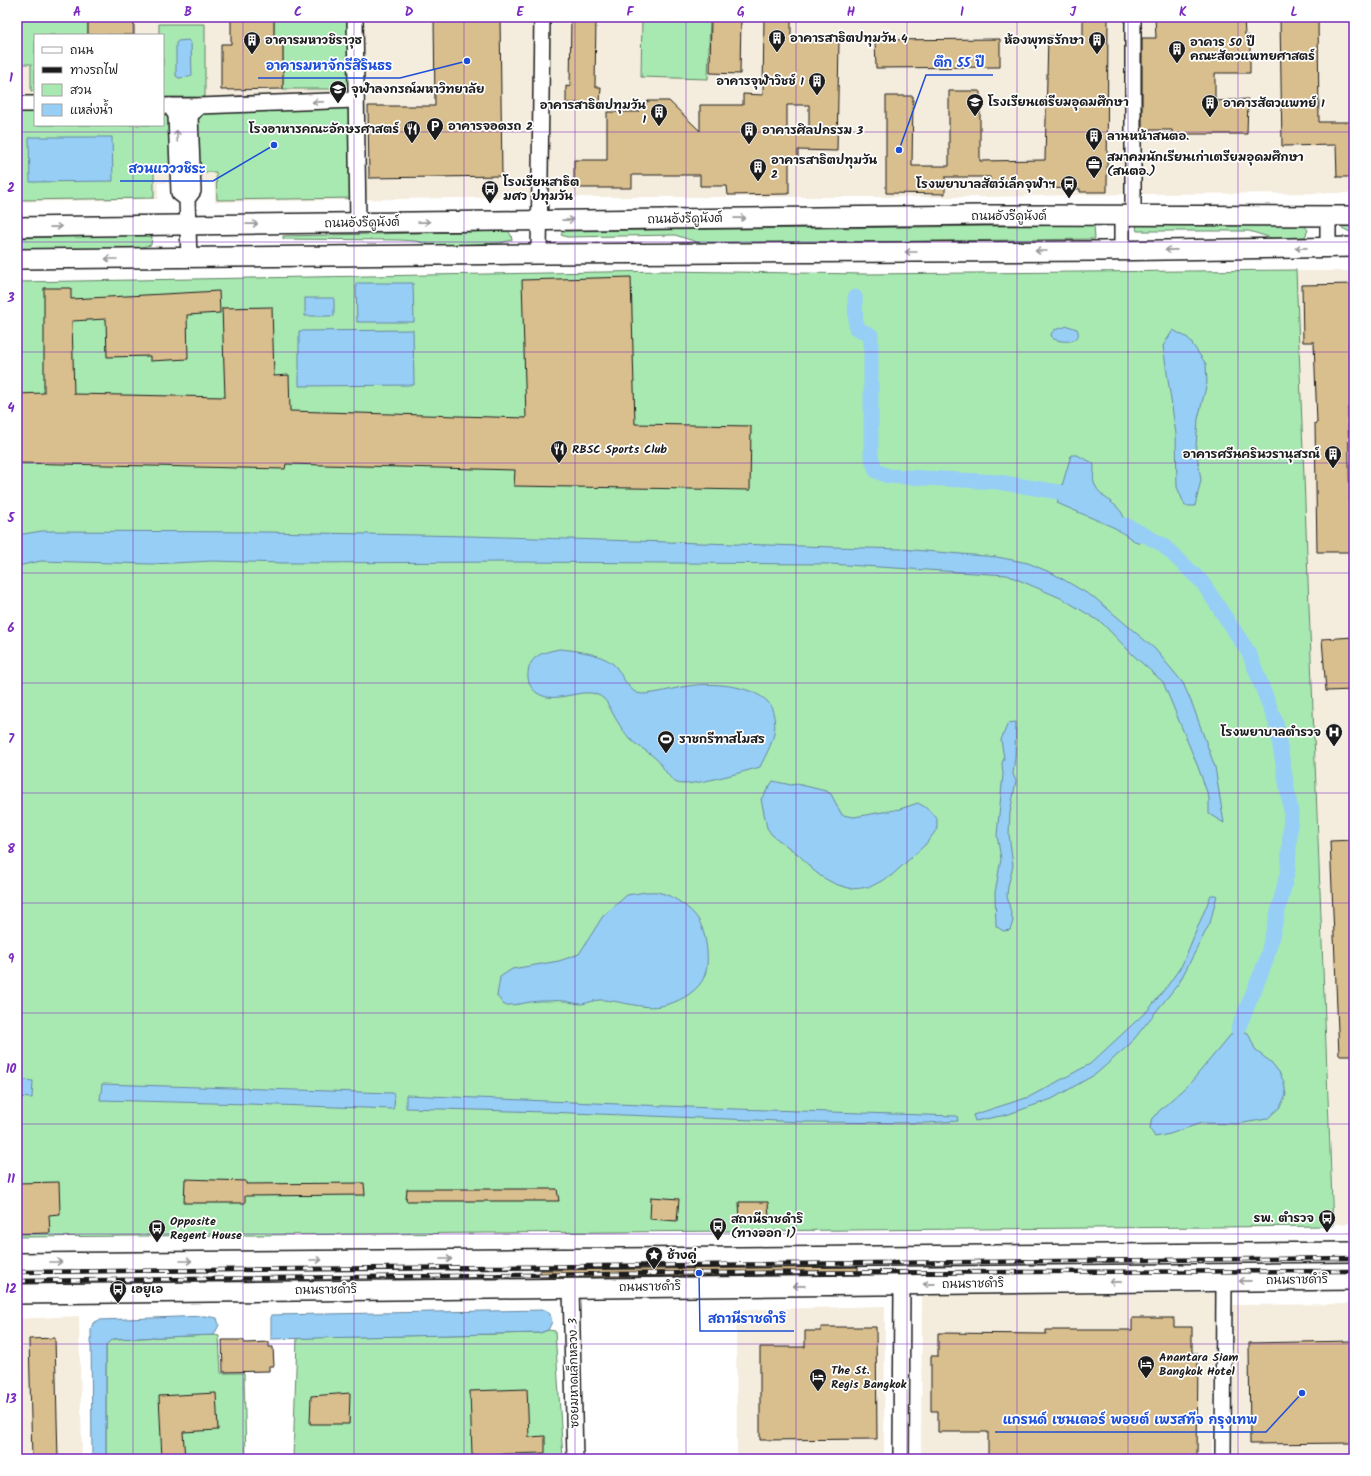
<svg xmlns="http://www.w3.org/2000/svg" width="1371" height="1476" viewBox="0 0 1371 1476" font-family="Kalam,'Playpen Sans Thai',sans-serif">
<rect width="100%" height="100%" fill="#fff"/>
<filter id="ink" filterUnits="userSpaceOnUse"><feTurbulence type="fractalNoise" baseFrequency=".025" numOctaves="2"/><feDisplacementMap in="SourceGraphic" scale="8" xChannelSelector="R" yChannelSelector="G"/><feConvolveMatrix kernelMatrix="1 2 1 2 8 2 1 2 1" color-interpolation-filters="sRGB"/></filter>
<g filter="url(#ink)">
<g fill="#f4ecdd" fill-rule="evenodd">
<path d="M17 17H1354V193L1133 194 983 197H514L215 202 214 181 158 183V199L17 202ZM35 35H163V125H35Z"/>
<polygon points="1296,271 1354,271 1354,1223 1334,1224"/>
<polygon points="1215,1293 1212,1459 921,1459 922,1295"/>
<polygon points="1354,1304 1354,1459 1233,1459 1233,1305"/>
<polygon points="885,1306 884,1459 737,1459 736,1310"/>
<polygon points="79,1316 82,1459 17,1459 17,1319"/>
</g>
<g fill="#a8e9b1" stroke="#628266">
<polygon points="17,17 88,17 88,35 35,35 35,91 31,91 31,64 17,64"/>
<polygon points="274,17 348,17 348,89 283,89 283,44 274,44"/>
<polygon points="642,17 710,17 708,79 641,77"/>
<polygon points="159,24 205,24 205,97 163,97 163,35 159,35"/>
<polygon points="354,104 356,198 217,200 216,172 194,172 194,118 205,108"/>
<polygon points="17,106 35,106 35,125 163,125 163,108 169,108 174,168 154,169 154,198 17,200"/>
<polygon points="1354,222 1354,234 1342,228 1343,224"/>
<polygon points="1139,224 1304,225 1308,230 1305,237 1272,238 1249,231 1137,231 1136,227"/>
<polygon points="1094,225 1095,239 703,244 675,235 567,237 561,235 563,231"/>
<polygon points="508,231 511,235 512,240 500,243 453,245 430,245 416,241 398,240 283,239 283,236"/>
<polygon points="147,234 152,237 151,245 132,249 17,251 17,238"/>
<polygon points="1296,270 1333,1226 17,1237 17,282 663,271 866,274"/>
<polygon points="548,1330 555,1331 563,1459 293,1459 297,1338 540,1333"/>
<polygon points="214,1335 219,1336 221,1373 244,1373 246,1459 106,1459 106,1345 112,1339"/>
</g>
<g fill="#97cef6" stroke="#66879f">
<polygon points="188,40 191,43 192,75 189,77 179,78 176,76 176,43 178,41"/>
<polygon points="29,137 112,137 113,181 30,182"/>
<polygon points="356,283 413,283 414,322 357,322"/>
<rect x="305" y="298" width="29" height="18"/>
<path d="M1068 326 1077 329C1084 344 1060 343 1052 338L1051 334 1054 330Z"/>
<polygon points="413,330 414,385 299,386 299,331"/>
<polygon points="1173,330 1188,338 1206,364 1207,383 1198,419 1196,448 1201,480 1195,506 1185,506 1177,487 1176,434 1163,346"/>
<path d="M1071 455H1077L1093 463C1096 470 1091 478 1095 485 1101 498 1116 503 1122 513 1123 515 1124 519 1125 522L1145 533 1139 544 1115 528 1057 503Z"/>
<polygon points="42,531 266,532 469,536 901,549 997,557 1028,563 1054,574 1095,598 1155,649 1183,683 1193,706 1215,767 1224,823 1209,814 1209,798 1198,767 1163,682 1133,655 1102,623 1063,599 1007,575 830,564 514,562 283,563 213,561 152,564 41,561 17,566 17,535"/>
<path d="M559 649C574 650 606 654 616 667 622 675 627 688 637 693 647 697 677 687 688 686 711 682 750 685 767 701 774 707 776 725 774 733 772 745 765 756 760 767 746 771 688 788 677 783 667 778 663 764 655 758 647 750 636 746 629 738 622 730 617 721 612 712 610 708 607 702 604 699 586 682 558 707 537 693 525 685 525 666 536 657 543 652 551 651 559 649Z"/>
<polygon points="1016,722 1015,756 1013,774 1016,781 1010,813 1009,834 1013,866 1008,886 1007,896 1013,921 1010,930 1003,931 996,926 995,893 1001,859 997,835 1003,774 1002,763 1004,758 1001,740 1008,723"/>
<polygon points="773,781 791,785 797,784 826,791 831,794 842,815 854,817 900,809 918,803 925,807 937,818 937,829 925,845 891,876 870,887 852,889 835,884 822,877 813,870 799,855 772,835 767,828 761,799"/>
<path d="M646 892C651 892 656 891 661 893 672 895 692 909 698 919 706 932 711 962 704 977 699 990 682 1000 669 1004 645 1012 623 1000 600 1000 594 1000 588 1003 582 1004 577 1004 570 1002 564 1001 558 1000 552 1001 546 1001 532 1000 518 1006 504 1005L497 996 500 977 512 969 559 961 579 954 603 916 627 895Z"/>
<polygon points="1211,895 1217,895 1210,923 1179,983 1130,1044 1096,1074 1052,1099 1006,1115 975,1121 973,1115 1029,1097 1090,1064 1149,1009 1168,985 1182,965"/>
<polygon points="1238,1029 1248,1033 1256,1051 1271,1062 1279,1072 1284,1082 1286,1095 1280,1107 1267,1119 1237,1124 1201,1123 1170,1134 1155,1137 1150,1129 1151,1121 1160,1110 1191,1082 1233,1032"/>
<polygon points="17,1079 33,1081 32,1098 17,1097"/>
<path d="M102 1084 393 1093C395 1098 395 1104 393 1109L248 1104 100 1100Z"/>
<polygon points="406,1095 736,1109 957,1116 958,1121 927,1123 805,1122 546,1112 406,1108"/>
<polygon points="545,1310 550,1314 552,1322 548,1330 540,1333 271,1339 271,1315"/>
<polygon points="205,1316 217,1318 219,1325 214,1335 112,1339 106,1345 106,1459 92,1459 91,1329 93,1323 99,1320"/>
</g>
<g fill="none" stroke-linecap="round" stroke-linejoin="round">
<g stroke="#97cef6" stroke-width="15">
<polyline points="855,297 856,328 871,335 871,456 876,471 888,476 998,482 1065,493 1079,500"/>
<polyline points="1126,525 1163,545 1202,582 1249,653 1276,723 1291,811 1288,870 1266,961 1238,1029"/>
</g>
</g>
<g fill="#d9be8e" stroke="#1c1c1c" fill-rule="evenodd">
<rect x="88" y="17" width="46" height="18"/>
<polygon points="231,17 274,17 274,44 283,44 283,89 221,90 221,44 231,44"/>
<polygon points="434,17 500,17 502,176 369,178 368,106 435,106"/>
<polygon points="571,17 596,17 595,87 601,87 600,103 566,103 566,86 570,87"/>
<polygon points="711,17 741,17 740,74 710,73"/>
<path d="M764 17H791V40L839 41 837 151 798 150V159H789V194L728 195 727 186H700V175H632V188H574V160H607V112H638L648 101H669L700 131V105H743V94L763 95ZM787 105H809V132H787Z"/>
<polygon points="1083,17 1108,17 1107,192 1080,192 1080,189 1045,188 1045,182 990,182 990,177 945,177 945,194 886,193 886,96 913,96 912,166 949,166 949,91 980,91 980,161 1045,160 1048,36 1083,37"/>
<polygon points="1155,17 1244,17 1245,36 1250,36 1250,73 1215,73 1215,101 1248,99 1247,134 1172,134 1172,130 1142,130 1142,38 1156,38"/>
<polygon points="1280,17 1318,17 1319,122 1354,122 1354,177 1337,177 1336,145 1282,146"/>
<polygon points="1000,39 1000,67 876,68 875,40"/>
<polygon points="631,277 635,424 751,426 750,490 514,486 515,470 286,464 285,469 17,463 17,394 44,393 44,288 71,288 71,299 219,291 220,313 187,315 188,359 150,361 150,356 107,357 106,319 72,321 74,394 225,397 222,308 272,307 274,376 289,375 290,411 526,418 522,280"/>
<polygon points="1354,284 1354,407 1348,407 1350,515 1354,515 1354,552 1317,552 1315,423 1317,423 1314,342 1303,342 1302,285"/>
<polygon points="1354,637 1354,690 1326,691 1322,639"/>
<polygon points="1354,840 1354,1055 1339,1055 1330,841"/>
<polygon points="185,1179 246,1181 246,1184 364,1183 365,1195 245,1196 245,1203 184,1203"/>
<polygon points="59,1182 60,1214 49,1215 50,1233 17,1234 17,1183"/>
<polygon points="407,1189 557,1189 559,1201 406,1201"/>
<polygon points="651,1197 679,1199 677,1221 650,1219"/>
<polygon points="739,1202 768,1202 769,1220 740,1220"/>
<polygon points="858,1267 858,1274 540,1278 540,1270"/>
<polygon points="1132,1318 1174,1318 1174,1327 1192,1327 1192,1353 1198,1353 1197,1459 988,1459 988,1432 938,1432 938,1411 931,1411 931,1356 938,1356 938,1333 1046,1334 1046,1330 1132,1330"/>
<polygon points="821,1327 876,1327 877,1439 760,1440 760,1347 805,1347 805,1331 821,1331"/>
<polygon points="55,1338 58,1459 32,1459 29,1339"/>
<polygon points="222,1340 243,1340 245,1343 269,1342 269,1347 273,1347 274,1366 269,1366 269,1371 223,1372"/>
<polygon points="1354,1341 1354,1443 1250,1444 1249,1343"/>
<polygon points="527,1389 529,1437 545,1436 545,1453 472,1455 470,1391"/>
<polygon points="216,1393 218,1430 183,1432 185,1458 162,1459 159,1396"/>
<polygon points="350,1393 349,1424 310,1424 311,1396"/>
</g>
<g fill="none" stroke-linecap="round" stroke-linejoin="round">
<g stroke="#1c1c1c" stroke-width="18">
<g id="minor">
<polyline points="355,17 358,223"/>
<polyline points="17,104 35,104"/>
<polyline points="163,106 199,106 356,100"/>
<polyline points="170,106 176,115 179,193 187,199"/>
<polyline points="1122,216 1122,251"/>
<polyline points="1133,216 1133,17"/>
<polyline points="1328,216 1328,247"/>
<polyline points="539,254 542,17"/>
<polyline points="189,258 187,199 193,191 190,116 199,106"/>
<polyline points="571,1288 575,1459"/>
<polyline points="901,1459 902,1284"/>
<polyline points="1223,1459 1224,1281"/>
</g>
</g>
<g stroke="#1c1c1c" stroke-width="22">
<g id="major">
<polyline points="17,227 983,215 1354,216"/>
<polyline points="17,259 539,254 1102,251 1354,247"/>
<polyline points="17,1263 1354,1252"/>
<polyline points="17,1294 1354,1280"/>
</g>
</g>
<use href="#minor" stroke="#fff" stroke-width="15"/>
<use href="#major" stroke="#fff" stroke-width="19"/>
<g stroke="#1c1c1c" stroke-width="4.5">
<g id="rail">
<polyline points="17,1272 1354,1258"/>
<polyline points="17,1281 699,1273 1354,1271"/>
</g>
</g>
<use href="#rail" stroke="#fff" stroke-width="3" stroke-dasharray="9" stroke-linecap="butt"/>
</g>
<defs><path id="oneway-shaft" d="M-6 0H5M1.5-3L5.5 0L1.5 3" fill="none" stroke-width="1.6" stroke-linecap="round" stroke-linejoin="round"/></defs>
<g stroke="#999">
<use href="#oneway-shaft" transform="translate(318 102) rotate(178)"/>
<use href="#oneway-shaft" transform="translate(177 136) rotate(-93)"/>
<use href="#oneway-shaft" transform="translate(740 218) rotate(-1)"/>
<use href="#oneway-shaft" transform="translate(568 220) rotate(-1)"/>
<use href="#oneway-shaft" transform="translate(424 222) rotate(-1)"/>
<use href="#oneway-shaft" transform="translate(252 224) rotate(-1)"/>
<use href="#oneway-shaft" transform="translate(56 227) rotate(-1)"/>
<use href="#oneway-shaft" transform="translate(1301 248) rotate(179)"/>
<use href="#oneway-shaft" transform="translate(1171 250) rotate(179)"/>
<use href="#oneway-shaft" transform="translate(1041 251) rotate(180)"/>
<use href="#oneway-shaft" transform="translate(911 252) rotate(180)"/>
<use href="#oneway-shaft" transform="translate(111 259) rotate(180)"/>
<use href="#oneway-shaft" transform="translate(446 1259)"/>
<use href="#oneway-shaft" transform="translate(316 1260)"/>
<use href="#oneway-shaft" transform="translate(186 1261)"/>
<use href="#oneway-shaft" transform="translate(56 1262)"/>
<use href="#oneway-shaft" transform="translate(1245 1281) rotate(179)"/>
<use href="#oneway-shaft" transform="translate(1115 1282) rotate(179)"/>
<use href="#oneway-shaft" transform="translate(929 1284) rotate(179)"/>
<use href="#oneway-shaft" transform="translate(799 1286) rotate(179)"/>
</g>
</g>
<path fill="none" stroke="#7b2cbf" stroke-width="1" stroke-opacity="0.55" d="M133 17V35M243 17V1459M354 17V1459M464 17V1459M575 17V1459M686 17V1459M796 17V1459M907 17V1459M1017 17V1459M1128 17V1459M1238 17V1459M133 125V1459M17 132H1354M17 242H1354M17 352H1354M17 463H1354M17 573H1354M17 683H1354M17 793H1354M17 903H1354M17 1013H1354M17 1124H1354M17 1234H1354M17 1344H1354"/>
<defs>
<g id="building-pin" transform="scale(0.9)"><path d="M0 17L-7.5 6A9.5 9.5 0 1 1 7.5 6Z" fill="#1c1c1c" stroke="#fff"/><path d="M-4-6H4V6H1V3H-1V6H-4ZM-2.5-4.3h1.7v1.8h-1.7ZM.8-4.3h1.7v1.8H.8ZM-2.5-1h1.7V.8h-1.7ZM.8-1h1.7V.8H.8Z" fill="#fff"/></g>
<g id="university-pin" transform="scale(0.9)"><path d="M0 17L-7.5 6A9.5 9.5 0 1 1 7.5 6Z" fill="#1c1c1c" stroke="#fff"/><path d="M0-5L7-2L0 1L-7-2ZM-4 1L0 2.5L4 1V4Q0 6-4 4Z" fill="#fff"/></g>
<g id="school-pin" transform="scale(0.9)"><path d="M0 17L-7.5 6A9.5 9.5 0 1 1 7.5 6Z" fill="#1c1c1c" stroke="#fff"/><path d="M0-5L7-2L0 1L-7-2ZM-4 1L0 2.5L4 1V4Q0 6-4 4Z" fill="#fff"/></g>
<g id="parking-pin" transform="scale(0.9)"><path d="M0 17L-7.5 6A9.5 9.5 0 1 1 7.5 6Z" fill="#1c1c1c" stroke="#fff"/><path d="M-3.5-5.5H1a3.5 3.5 0 0 1 0 7H-1V5.5H-3.5ZM-1-3.4V-.6H.8a1.4 1.4 0 0 0 0-2.8Z" fill="#fff"/></g>
<g id="restaurant-pin" transform="scale(0.9)"><path d="M0 17L-7.5 6A9.5 9.5 0 1 1 7.5 6Z" fill="#1c1c1c" stroke="#fff"/><path d="M-5-6h1v4h1v-4h1v4h1v-4h1v5L-1.5 .5V6h-2V.5L-5-1ZM5-6V6H3V1.5H1.5Q1.5-4 5-6Z" fill="#fff"/></g>
<g id="office-pin" transform="scale(0.9)"><path d="M0 17L-7.5 6A9.5 9.5 0 1 1 7.5 6Z" fill="#1c1c1c" stroke="#fff"/><path d="M-6-3h4V-5.5h4V-3h4V5H-6ZM-1-4.5V-3h2v-1.5ZM-6 0V1H6V0Z" fill="#fff"/></g>
<g id="bus-pin" transform="scale(0.9)"><path d="M0 17L-7.5 6A9.5 9.5 0 1 1 7.5 6Z" fill="#1c1c1c" stroke="#fff"/><path d="M-5-6H5V4H4V6H2V4H-2V6H-4V4H-5ZM-3.5-4V0h7V-4ZM-3.5 1.2v1.5H-2V1.2ZM2 1.2v1.5H3.5V1.2Z" fill="#fff"/></g>
<g id="hospital-pin" transform="scale(0.9)"><path d="M0 17L-7.5 6A9.5 9.5 0 1 1 7.5 6Z" fill="#1c1c1c" stroke="#fff"/><path d="M-5-5h3v3.5h4V-5h3V5h-3V1.5h-4V5h-3Z" fill="#fff"/></g>
<g id="stadium-pin" transform="scale(0.9)"><path d="M0 17L-7.5 6A9.5 9.5 0 1 1 7.5 6Z" fill="#1c1c1c" stroke="#fff"/><path d="M0-5a6.5 5 0 1 0 0 10a6.5 5 0 1 0 0-10ZM-3.5-1.8h7v3.6h-7Z" fill="#fff"/></g>
<g id="sight-pin" transform="scale(0.9)"><path d="M0 17L-7.5 6A9.5 9.5 0 1 1 7.5 6Z" fill="#1c1c1c" stroke="#fff"/><path d="M0-6L1.8-2.2L6-1.7L2.9 1.2L3.7 5.4L0 3.3L-3.7 5.4L-2.9 1.2L-6-1.7L-1.8-2.2Z" fill="#fff"/></g>
<g id="hotel-pin" transform="scale(0.9)"><path d="M0 17L-7.5 6A9.5 9.5 0 1 1 7.5 6Z" fill="#1c1c1c" stroke="#fff"/><path d="M-6-4.5h1.5V1H6V5H4.5V3h-9V5H-6ZM-4 0a1.8 1.8 0 1 1 3.6 0ZM.5 0V-2.5h3Q6-2.5 6 0Z" fill="#fff"/></g>
</defs>
<g fill-rule="evenodd">
<use href="#building-pin" x="777" y="38"/>
<use href="#building-pin" x="252" y="40"/>
<use href="#building-pin" x="1097" y="40"/>
<use href="#building-pin" x="1177" y="49"/>
<use href="#building-pin" x="817" y="81"/>
<use href="#university-pin" x="338" y="89"/>
<use href="#school-pin" x="975" y="102"/>
<use href="#building-pin" x="1210" y="103"/>
<use href="#building-pin" x="659" y="112"/>
<use href="#parking-pin" x="435" y="126"/>
<use href="#restaurant-pin" x="412" y="129"/>
<use href="#building-pin" x="749" y="130"/>
<use href="#building-pin" x="1094" y="136"/>
<use href="#office-pin" x="1094" y="164"/>
<use href="#building-pin" x="758" y="167"/>
<use href="#bus-pin" x="1069" y="184"/>
<use href="#bus-pin" x="490" y="189"/>
<use href="#restaurant-pin" x="559" y="449"/>
<use href="#building-pin" x="1333" y="454"/>
<use href="#hospital-pin" x="1334" y="732"/>
<use href="#stadium-pin" x="666" y="739"/>
<use href="#bus-pin" x="1327" y="1218"/>
<use href="#bus-pin" x="718" y="1226"/>
<use href="#bus-pin" x="157" y="1228"/>
<use href="#sight-pin" x="654" y="1255"/>
<use href="#bus-pin" x="118" y="1289"/>
<use href="#hotel-pin" x="1146" y="1364"/>
<use href="#hotel-pin" x="818" y="1377"/>
</g>
<g text-anchor="middle" dominant-baseline="central" stroke-width="3.5" stroke-linejoin="round" paint-order="stroke">
<g font-size="12" font-weight="bold" fill="#1c1c1c" stroke="#fff" text-anchor="start">
<text x="790" y="38">อาคารสาธิตปทุมวัน 4</text>
<text x="265" y="40">อาคารมหาวชิราวุธ</text>
<text x="1084" y="40" text-anchor="end">ห้องพุทธรักษา</text>
<text x="1190" y="42">อาคาร 50 ปี<tspan x="1190" dy="14">คณะสัตวแพทยศาสตร์</tspan></text>
<text x="804" y="81" text-anchor="end">อาคารจุฬาวิชช์ 1</text>
<text x="351" y="89">จุฬาลงกรณ์มหาวิทยาลัย</text>
<text x="988" y="102">โรงเรียนเตรียมอุดมศึกษา</text>
<text x="1223" y="103">อาคารสัตวแพทย์ 1</text>
<text x="646" y="105" text-anchor="end">อาคารสาธิตปทุมวัน<tspan x="646" dy="14">1</tspan></text>
<text x="448" y="126">อาคารจอดรถ 2</text>
<text x="399" y="129" text-anchor="end">โรงอาหารคณะอักษรศาสตร์</text>
<text x="762" y="130">อาคารศิลปกรรม 3</text>
<text x="1107" y="136">ลานหน้าสนตอ.</text>
<text x="1107" y="157">สมาคมนักเรียนเก่าเตรียมอุดมศึกษา<tspan x="1107" dy="14">(สนตอ.)</tspan></text>
<text x="771" y="160">อาคารสาธิตปทุมวัน<tspan x="771" dy="14">2</tspan></text>
<text x="503" y="182">โรงเรียนสาธิต<tspan x="503" dy="14">มศว ปทุมวัน</tspan></text>
<text x="1056" y="184" text-anchor="end">โรงพยาบาลสัตว์เล็กจุฬาฯ</text>
<text x="572" y="449">RBSC Sports Club</text>
<text x="1320" y="454" text-anchor="end">อาคารศรีนครินวรานุสรณ์</text>
<text x="1321" y="732" text-anchor="end">โรงพยาบาลตำรวจ</text>
<text x="679" y="739">ราชกรีฑาสโมสร</text>
<text x="1314" y="1218" text-anchor="end">รพ. ตำรวจ</text>
<text x="731" y="1219">สถานีราชดำริ<tspan x="731" dy="14">(ทางออก 1)</tspan></text>
<text x="170" y="1221">Opposite<tspan x="170" dy="14">Regent House</tspan></text>
<text x="667" y="1255">ช้างคู่</text>
<text x="131" y="1289">เอยูเอ</text>
<text x="1159" y="1357">Anantara Siam<tspan x="1159" dy="14">Bangkok Hotel</tspan></text>
<text x="831" y="1370">The St.<tspan x="831" dy="14">Regis Bangkok</tspan></text>
</g>
<g font-size="12" fill="#1c1c1c" stroke="#fff">
<text x="1009" y="216">ถนนอังรีดูนังต์</text>
<text transform="translate(685 219) rotate(-1)">ถนนอังรีดูนังต์</text>
<text transform="translate(362 223) rotate(-1)">ถนนอังรีดูนังต์</text>
<text transform="translate(1297 1280) rotate(-1)">ถนนราชดำริ</text>
<text transform="translate(973 1284) rotate(-1)">ถนนราชดำริ</text>
<text transform="translate(650 1287) rotate(-1)">ถนนราชดำริ</text>
<text transform="translate(326 1290) rotate(-1)">ถนนราชดำริ</text>
<text transform="translate(574 1373) rotate(-91)">ซอยมหาดเล็กหลวง 3</text>
</g>
</g>
<path fill="none" stroke="#1d4ed8" stroke-width="1.5" d="M899 150L926 75H993M467 61L400 78H258M274 145L213 181H120M699 1273L700 1331H794M1302 1393L1266 1432H995"/>
<g fill="#1d4ed8" stroke="#fff" stroke-width="1.5">
<circle cx="899" cy="150" r="4"/>
<circle cx="467" cy="61" r="4"/>
<circle cx="274" cy="145" r="4"/>
<circle cx="699" cy="1273" r="4"/>
<circle cx="1302" cy="1393" r="4"/>
</g>
<g font-size="13" text-anchor="middle" font-weight="bold" fill="#1d4ed8" stroke="#fff" stroke-width="3.5" stroke-linejoin="round" paint-order="stroke">
<text x="959" y="67">ตึก 55 ปี</text>
<text x="329" y="70">อาคารมหาจักรีสิรินธร</text>
<text x="167" y="173">สวนแวววชิระ</text>
<text x="747" y="1323">สถานีราชดำริ</text>
<text x="1130" y="1424">แกรนด์ เซนเตอร์ พอยต์ เพรสทีจ กรุงเทพ</text>
</g>
<rect width="1371" height="1476" fill="none" stroke="#fff" stroke-width="44"/>
<rect x="34" y="34" width="130" height="92" fill="#ffffff" stroke="#a4a4a4"/>
<rect x="42" y="47" width="20" height="6" fill="#ffffff" stroke="#a4a4a4"/>
<text x="70" y="54" font-size="12" fill="#1c1c1c">ถนน</text>
<rect x="42" y="67" width="20" height="6" fill="#1c1c1c" stroke="#a4a4a4"/>
<text x="70" y="74" font-size="12" fill="#1c1c1c">ทางรถไฟ</text>
<rect x="42" y="84" width="20" height="12" fill="#a8e9b1" stroke="#a4a4a4"/>
<text x="70" y="94" font-size="12" fill="#1c1c1c">สวน</text>
<rect x="42" y="104" width="20" height="12" fill="#97cef6" stroke="#a4a4a4"/>
<text x="70" y="114" font-size="12" fill="#1c1c1c">แหล่งน้ำ</text>
<rect x="22" y="22" width="1327" height="1432" fill="none" stroke="#7b2cbf" stroke-width="1.5"/>
<g font-size="13" text-anchor="middle" font-weight="bold" fill="#7b2cbf">
<text x="77" y="16">A</text>
<text x="188" y="16">B</text>
<text x="298" y="16">C</text>
<text x="409" y="16">D</text>
<text x="520" y="16">E</text>
<text x="630" y="16">F</text>
<text x="741" y="16">G</text>
<text x="851" y="16">H</text>
<text x="962" y="16">I</text>
<text x="1073" y="16">J</text>
<text x="1183" y="16">K</text>
<text x="1294" y="16">L</text>
<text x="11" y="82">1</text>
<text x="11" y="192">2</text>
<text x="11" y="302">3</text>
<text x="11" y="412">4</text>
<text x="11" y="522">5</text>
<text x="11" y="632">6</text>
<text x="11" y="743">7</text>
<text x="11" y="853">8</text>
<text x="11" y="963">9</text>
<text x="11" y="1073">10</text>
<text x="11" y="1183">11</text>
<text x="11" y="1293">12</text>
<text x="11" y="1403">13</text>
</g>
</svg>
